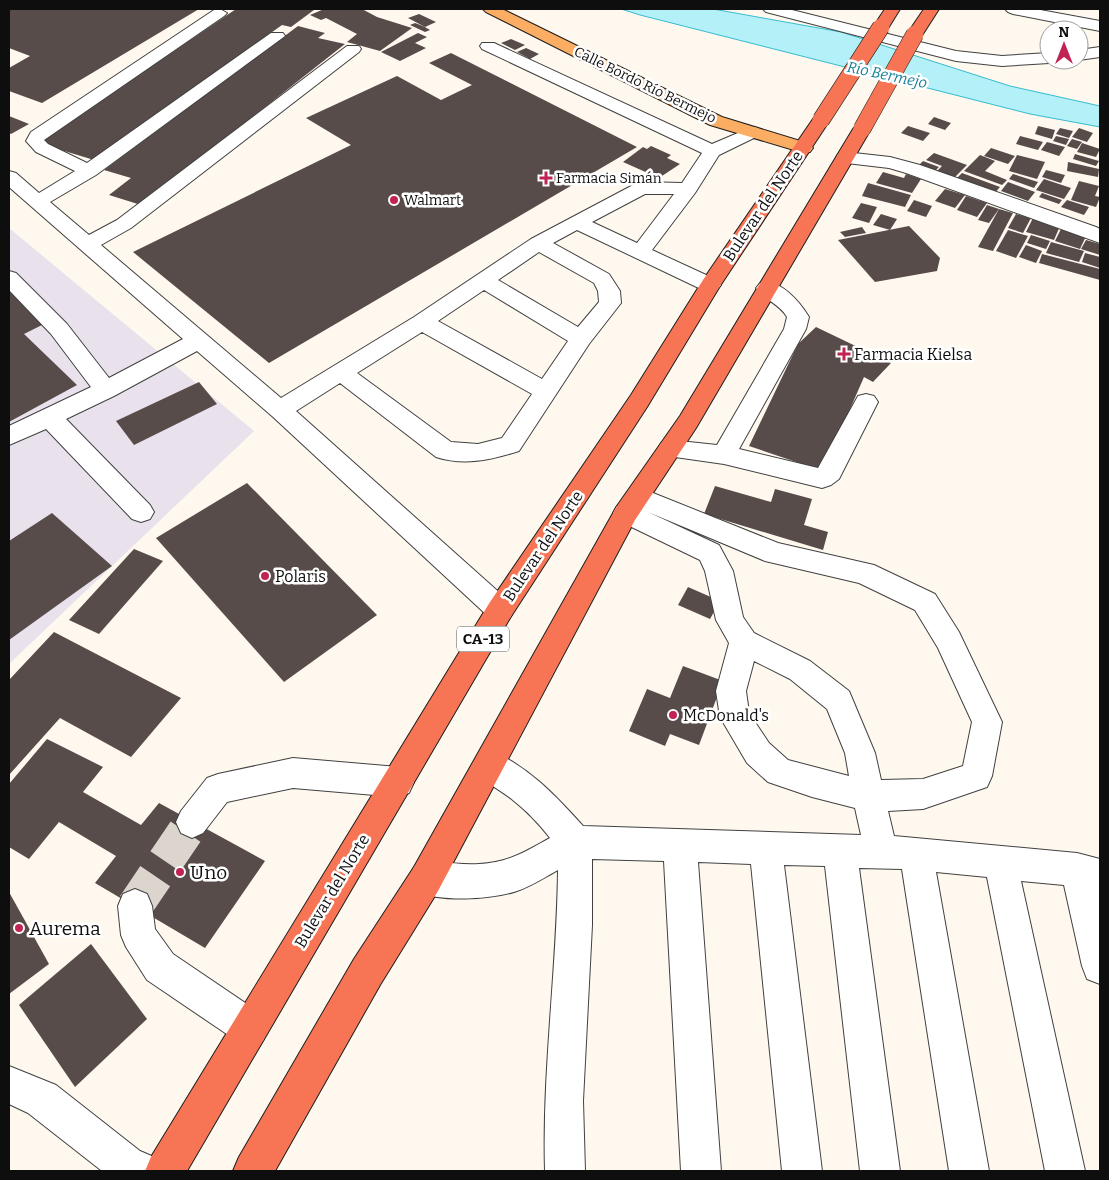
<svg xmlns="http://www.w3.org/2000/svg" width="1109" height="1180" viewBox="0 0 1109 1180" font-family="Bitter,serif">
<rect width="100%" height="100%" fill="#fff8ef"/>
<polygon fill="#e9e2ed" points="9,228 254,431 9,664"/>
<polygon fill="#b3f0f7" stroke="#38bbd0" points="621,9 713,9 841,32 1010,86 1100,106 1100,127 1030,114 640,15"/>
<g fill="#574c4a">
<polygon points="9,9 199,9 42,103 9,91 9,68 30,56 9,48"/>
<polygon points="236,9 314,10 291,27 282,25 94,160 38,143"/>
<polygon points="324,9 362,9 377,17 412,28 380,51 347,42 357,34 326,18 321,20 310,15"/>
<polygon points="419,14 436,22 425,27 408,18"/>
<polygon points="415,23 423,26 430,30 425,32 410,25"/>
<polygon points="298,26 325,33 318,38 345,44 141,205 109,195 131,178 104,170"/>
<polygon points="418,33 427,37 415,43 426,48 400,61 381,52"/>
<polygon points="511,39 525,45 515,50 501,43"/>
<polygon points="526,48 539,54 530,59 517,52"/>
<polygon points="451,53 637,147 269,363 133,252 351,145 306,118 397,76 441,100 472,85 429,63"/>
<polygon points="9,116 29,124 11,134 9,133"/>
<polygon points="934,117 951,123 945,130 928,124"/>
<polygon points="908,126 930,133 923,141 901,133"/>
<polygon points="1038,126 1055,130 1052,139 1035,134"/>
<polygon points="1060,128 1073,131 1069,138 1056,134"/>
<polygon points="1079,128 1093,133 1087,142 1072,137"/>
<polygon points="1020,136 1043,142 1038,150 1016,144"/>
<polygon points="1056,136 1069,139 1066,145 1053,141"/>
<polygon points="1072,139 1082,142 1077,149 1067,146"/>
<polygon points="1047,142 1065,147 1059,156 1041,150"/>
<polygon points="1082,143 1100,149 1096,157 1077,152"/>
<polygon points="651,146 671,155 667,158 680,164 659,178 623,162 643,147 647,149"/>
<polygon points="991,148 1015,156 1008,164 984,156"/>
<polygon points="934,153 967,165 951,181 934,174 942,166 926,160"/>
<polygon points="1075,154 1099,161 1096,166 1073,159"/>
<polygon points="980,155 995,161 985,171 1007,180 1002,185 964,171"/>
<polygon points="1017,155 1045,162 1037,179 1009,171"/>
<polygon points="923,161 939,167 932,174 916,168"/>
<polygon points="1068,162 1099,169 1098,177 1067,171"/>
<polygon points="1046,170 1065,175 1061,183 1042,177"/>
<polygon points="883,172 904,178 906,174 921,179 912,193 876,183"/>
<polygon points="962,173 1000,187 993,195 954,181"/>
<polygon points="1013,174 1038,182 1034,188 1009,179"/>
<polygon points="1044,179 1071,188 1064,199 1036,190"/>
<polygon points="1079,181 1099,186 1095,196 1100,197 1096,207 1071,200"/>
<polygon points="1008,182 1035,192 1028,201 1001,191"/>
<polygon points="868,183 911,195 905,207 862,196"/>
<polygon points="945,189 965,195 955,208 935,201"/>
<polygon points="1042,193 1062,200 1059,204 1039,197"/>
<polygon points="966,196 987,203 977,217 957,210"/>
<polygon points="914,200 932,206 926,217 907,211"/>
<polygon points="1067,200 1089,207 1084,215 1061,207"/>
<polygon points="861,203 877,207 869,223 852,218"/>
<polygon points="987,205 999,209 989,223 978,220"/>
<polygon points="999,209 1013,213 993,251 978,247"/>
<polygon points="881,214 897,219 890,230 873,225"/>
<polygon points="1016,214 1031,218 1023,233 1008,228"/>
<polygon points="1033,218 1060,226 1054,240 1026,232"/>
<polygon points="909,226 940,258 937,271 875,282 838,240"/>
<polygon points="862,227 866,233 845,237 840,232"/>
<polygon points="1062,227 1087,234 1080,249 1055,241"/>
<polygon points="1008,230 1028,236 1016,258 996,251"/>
<polygon points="1031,235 1050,241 1046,249 1027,243"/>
<polygon points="1086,240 1100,244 1100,255 1081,249"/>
<polygon points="1051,242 1084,251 1079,262 1046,253"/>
<polygon points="1026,245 1042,251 1036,263 1019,257"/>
<polygon points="1085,253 1100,257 1100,268 1082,262"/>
<polygon points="1042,254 1100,269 1100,280 1039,263"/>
<polygon points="12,289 48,322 24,334 77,385 9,422 9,290"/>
<polygon points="816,327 891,363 873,382 864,377 823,471 749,446 798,344"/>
<polygon points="199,382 217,404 134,445 116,421"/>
<polygon points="247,483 377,615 284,682 156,538"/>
<polygon points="715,486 771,502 775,489 812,499 804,525 828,532 823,550 704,514"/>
<polygon points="52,513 112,566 9,640 9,541"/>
<polygon points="134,549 163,561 99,634 69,620"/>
<polygon points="688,587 720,601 710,619 678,605"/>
<polygon points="54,632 181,698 131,757 60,718 9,775 9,680"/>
<polygon points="683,666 723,681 699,745 670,734 665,746 629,731 647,689 670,698"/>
<polygon points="47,739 103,767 83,792 141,825 159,803 265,861 205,948 95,883 116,856 59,822 29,859 9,847 9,784"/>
<polygon points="9,892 49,964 9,994"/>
<polygon points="91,944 147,1019 75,1087 19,1005"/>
</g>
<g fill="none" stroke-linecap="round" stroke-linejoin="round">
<polyline stroke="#dbd5cd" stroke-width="36" stroke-dasharray="36 18" stroke-linecap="butt" points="135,906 192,822"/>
<g stroke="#414141" stroke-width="2">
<g id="minor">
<path d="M220 9 227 13 224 16 44 140 48 144 87 163 271 33H283L285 36 96 175 50 202 89 235 117 220 347 46H359L361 49 359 52 131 228 101 245 281 398 414 317 531 239 635 184 642 182 682 183 702 153 482 49 480 46 482 43H494L712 144 752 127 758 128 761 132 758 136 719 155 695 193 652 250 717 280 721 285 717 290 710 292 703 290 577 230 553 243 609 274 620 291 621 303 589 344 519 451C491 460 464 466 436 457L340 383 296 411 510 602 514 610 510 618 500 622 490 618 272 416 197 351 114 396 66 419 150 505 154 512 150 519 141 522 132 519 46 429 9 445V426L91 387 51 334 9 290V271L16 273 67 324 109 378 183 339 9 187V171L16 173 39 193 75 171 36 152 26 141 31 132 214 10ZM645 194H674L637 243 592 222ZM539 252 594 283 598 291 599 302 578 327 498 280ZM484 290 568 341 542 379 438 321ZM422 332 532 394 502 438 478 444 451 442 357 373Z"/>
<polygon points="763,9 788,9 956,51 1002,56 1049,53 1049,60 1056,60 1049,63 1002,66 956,61 766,12"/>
<polygon points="1005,9 1035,9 1100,21 1100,31 1013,14 1008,12"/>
<polygon points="1100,47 1100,57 1079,60 1079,50"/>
<polygon points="845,152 890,157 920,165 1096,227 1100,229 1100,243 906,173 889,168 838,162 836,158 838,154"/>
<path d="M767 281C786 286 799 301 809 317L806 329 739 449 818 468 858 396 866 394 874 396 878 402 839 479 831 485 822 488 724 464 661 455 658 449 661 443 670 440 717 445 784 329 787 317C780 304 764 300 756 288L760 283Z"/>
<path d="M638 487 778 543 874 565 935 594 959 632 1002 722 992 776 987 787 923 809 888 811 894 836 1077 853 1100 859V984L1087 979 1082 966 1064 885 1021 881 1085 1171H1045L987 877 936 872 989 1171H949L902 869 859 868 900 1171H860L825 866 784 865 822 1171H782L751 864 698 862 721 1171H681L664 861 592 859V925L583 1101 585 1171H545C542 1071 557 970 558 870 545 877 532 886 517 891 490 900 440 902 414 891L409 879 414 867C435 858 457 866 479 864 510 862 524 852 550 838 539 824 528 812 514 801 500 789 481 782 473 765L478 755 489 750C527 765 556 796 583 826L861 835 855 808 812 797 768 782 747 763 720 717 716 691 729 643 716 620 705 571 700 560 617 520 613 513 617 506 629 504 625 497 629 490ZM648 512 765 561 859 583 915 610 938 648 972 722 963 766 923 779 881 780 875 753 849 691 810 661 754 633 743 617 733 571 719 545ZM754 661 790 679 827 709 845 753 849 776 788 760 769 743 749 713 746 691Z"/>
<polygon points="293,758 398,767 409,771 414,782 409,793 398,797 293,788 227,802 203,833 192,838 181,833 176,822 181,811 207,778 218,774"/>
<polygon points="135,889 147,894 152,906 155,929 173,954 263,1015 268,1028 263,1041 250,1046 237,1041 147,980 126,947 121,935 118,906 123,894"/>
<polygon points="9,1066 56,1085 140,1151 154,1157 160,1171 102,1171 28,1113 9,1104"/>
</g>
</g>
<g stroke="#1f1f1f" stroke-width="2">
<polygon id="major" points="483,9 502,9 722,117 810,144 813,148 810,152 804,153 710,125 486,12"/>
</g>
<g stroke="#1f1f1f" stroke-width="2">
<g id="highway">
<polygon points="885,9 900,9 887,30 875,30 873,27"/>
<polygon points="924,9 939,9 921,37 909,37 907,34"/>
<polygon points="821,115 827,116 830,120 720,286 647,407 510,618 187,1171 145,1171 151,1157 490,602 631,395 703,280 815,116"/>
<polygon points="862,124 868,125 871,129 696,428 635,520 438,891 380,985 275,1171 233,1171 239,1157 354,959 414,867 617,506 680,416 853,129 856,125"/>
</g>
</g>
<use href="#minor" fill="#fff" fill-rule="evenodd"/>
<use href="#major" fill="#fbae63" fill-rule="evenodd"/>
<use href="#highway" fill="#f77555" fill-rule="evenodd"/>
<g stroke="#1f1f1f" stroke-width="18" stroke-linecap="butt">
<g id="highway-bridge">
<polyline points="821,120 881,27"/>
<polyline points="862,129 915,34"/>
</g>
</g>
<use href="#highway-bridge" stroke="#f77555" stroke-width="17"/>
</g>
<g fill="#c12354" stroke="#fff" stroke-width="2">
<path d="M543.5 170.5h5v5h5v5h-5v5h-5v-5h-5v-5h5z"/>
<circle cx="394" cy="200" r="5"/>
<path d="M841.5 346.5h5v5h5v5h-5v5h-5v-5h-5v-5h5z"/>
<circle cx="265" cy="576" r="5"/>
<circle cx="673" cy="715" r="5"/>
<circle cx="180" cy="872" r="5"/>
<circle cx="19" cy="928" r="5"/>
</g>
<g text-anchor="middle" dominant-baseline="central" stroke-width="5" stroke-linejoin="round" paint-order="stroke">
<g font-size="14" fill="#0e0e0e" stroke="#fff">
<text transform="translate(645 85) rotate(26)">Calle Bordo Río Bermejo</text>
</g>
<g font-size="14" fill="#0e0e0e" stroke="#fff" text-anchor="start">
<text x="556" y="178">Farmacia Simán</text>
<text x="404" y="200">Walmart</text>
</g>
<g font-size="15" font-style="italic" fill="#147e94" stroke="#fff">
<text transform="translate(887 75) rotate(12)">Río Bermejo</text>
</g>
<rect fill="#fff" stroke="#565656" stroke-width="1" x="457" y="626.5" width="52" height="25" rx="4"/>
<g font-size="15" font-weight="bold" fill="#0e0e0e">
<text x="483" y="639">CA-13</text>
</g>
<g font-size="16" fill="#0e0e0e" stroke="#fff">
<text transform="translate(763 206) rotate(-56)">Bulevar del Norte</text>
<text transform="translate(543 546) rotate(-56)">Bulevar del Norte</text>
<text transform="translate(332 891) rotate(-59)">Bulevar del Norte</text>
</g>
<g font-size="16" fill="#0e0e0e" stroke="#fff" text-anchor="start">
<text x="854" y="354">Farmacia Kielsa</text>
<text x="275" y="576">Polaris</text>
<text x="683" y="715">McDonald's</text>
</g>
<g font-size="19" fill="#0e0e0e" stroke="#fff" text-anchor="start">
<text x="190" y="872">Uno</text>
<text x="29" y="928">Aurema</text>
</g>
</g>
<rect width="1109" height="1180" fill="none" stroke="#0e0e0e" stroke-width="20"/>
<g transform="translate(1064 45)"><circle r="24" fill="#ffffff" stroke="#9f9f9f"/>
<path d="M0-4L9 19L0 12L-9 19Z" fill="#c12354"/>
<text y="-8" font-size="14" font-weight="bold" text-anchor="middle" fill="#0e0e0e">N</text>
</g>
</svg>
